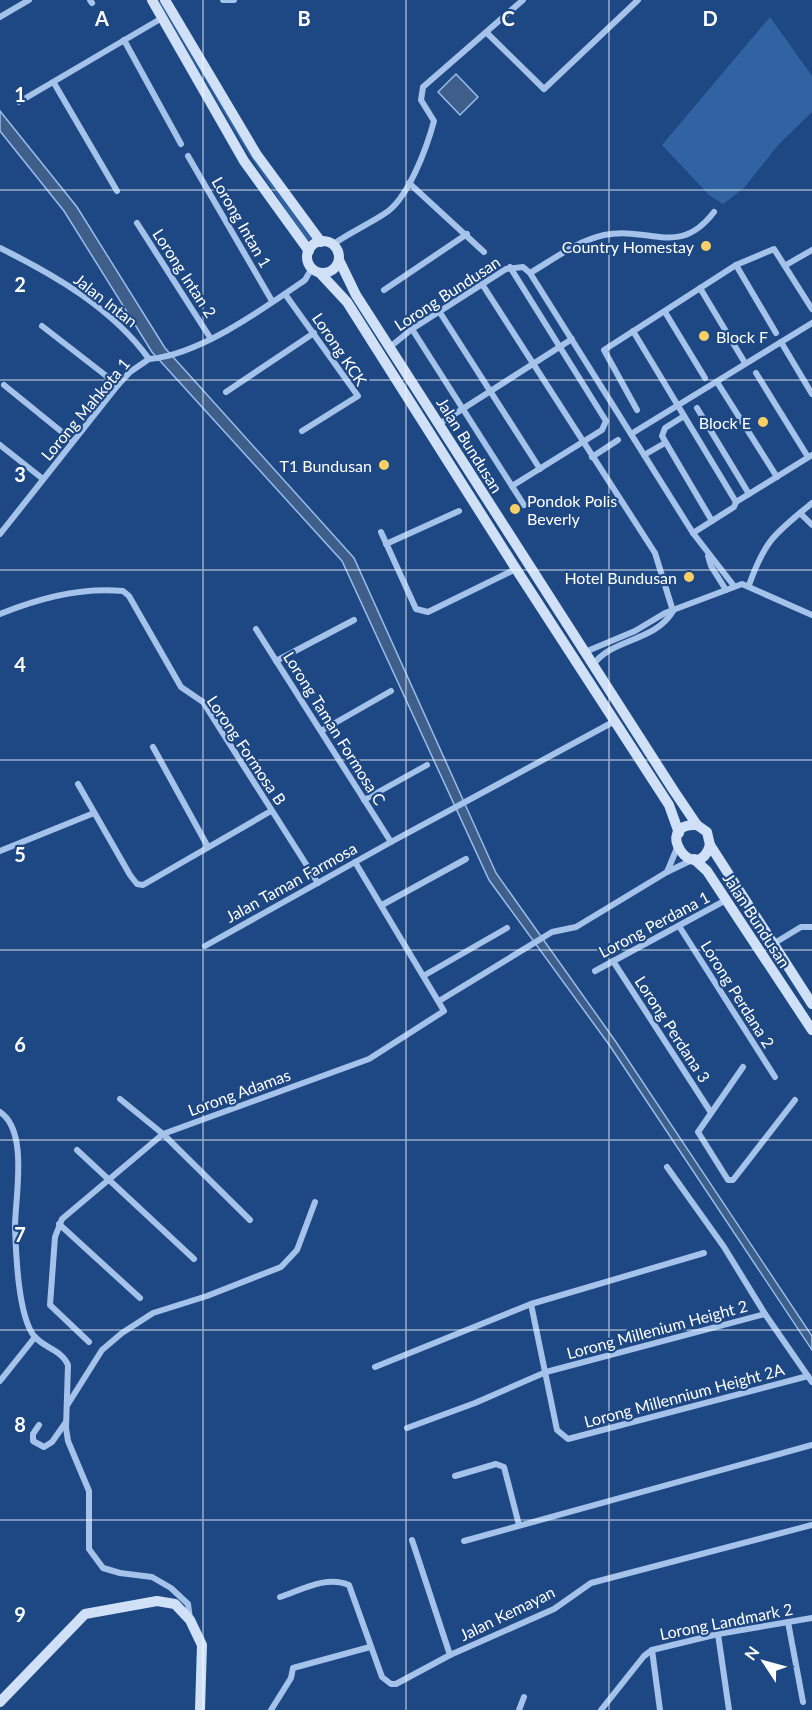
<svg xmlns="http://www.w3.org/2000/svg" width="812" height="1710" viewBox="0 0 812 1710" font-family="Lato,sans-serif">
<rect width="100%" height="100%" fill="#1e4883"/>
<g fill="#3162a1">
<polygon points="158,0 161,0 315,236 307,241 244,147"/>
<polygon points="770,17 812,76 812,112 779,144 744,188 723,204 709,195 662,145"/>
</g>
<g fill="#3f5f8a" stroke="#97bdeb" stroke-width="1.5">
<polygon points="456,74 478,97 460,115 438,92"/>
<polygon points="0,111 77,207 165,348 354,558 496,873 616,1042 812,1336 812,1350 610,1046 489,880 342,561 152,352 64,211 0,131"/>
</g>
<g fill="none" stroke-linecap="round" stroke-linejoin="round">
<g stroke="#a4c2ea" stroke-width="6">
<polyline points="90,0 92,3"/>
<polyline points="223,0 234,0"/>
<polyline points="0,17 29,0"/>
<polyline points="487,33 544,89 638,0"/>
<polyline points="124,40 181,144"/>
<polyline points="54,83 117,191"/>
<polyline points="19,102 162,18"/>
<polyline points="188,156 272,301"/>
<polyline points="409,183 484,252"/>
<polyline points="137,223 211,339"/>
<path d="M332 245C349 233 367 225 384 214 408 200 427 147 434 121L421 100 423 87 523 0"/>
<path d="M0 248C55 275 113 309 149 359 199 355 263 309 305 280L312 268"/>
<polyline points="736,265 776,333"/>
<polyline points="786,265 812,250"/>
<polyline points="510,267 606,421 602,430 512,486"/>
<path d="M530 273C554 259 577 241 604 235 650 226 679 258 714 212"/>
<polyline points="482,284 655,553 673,611"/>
<polyline points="700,288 745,363"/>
<polyline points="384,290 467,234"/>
<polyline points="285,294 358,396 302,431"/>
<polyline points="439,311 540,469"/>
<polyline points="665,312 705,378"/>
<polyline points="42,326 118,385"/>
<polyline points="412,329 524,505"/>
<polyline points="633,331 736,502 734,507 693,533"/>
<polyline points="781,342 812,394"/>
<polyline points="390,347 412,329 506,269 523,267 530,273 693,533 734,586"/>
<polyline points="756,373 808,457"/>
<polyline points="717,382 777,477"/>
<polyline points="4,385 73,441"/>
<polyline points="226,392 314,333"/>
<polyline points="697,408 749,494"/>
<polyline points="637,410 604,350 736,265 774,249 812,309"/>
<polyline points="684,416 665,428 662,436 712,521"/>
<polyline points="439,424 572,339"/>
<polyline points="631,434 812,323"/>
<polyline points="0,445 43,479"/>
<polyline points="644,455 665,443"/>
<polyline points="592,457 618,440"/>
<polyline points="736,502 812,455"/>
<polyline points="800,513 812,525"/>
<polyline points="381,532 416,609 428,612 516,569"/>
<polyline points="0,534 118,385 130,372 149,359"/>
<polyline points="386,544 459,511"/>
<polyline points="708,556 711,566 726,590"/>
<path d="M749 585C766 538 775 534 812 503"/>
<path d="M0 614C39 598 80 587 123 591L129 596 181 687 203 702 318 883"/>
<polyline points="256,629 391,842"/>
<polyline points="585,652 635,631 665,613 742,584 812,615"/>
<polyline points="276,661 354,620"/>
<path d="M593 665C612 638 655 642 673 611"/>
<polyline points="321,731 391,691"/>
<polyline points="153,747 208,847"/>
<polyline points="78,784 130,875 137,884 143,885 271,811"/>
<polyline points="364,800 427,765"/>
<polyline points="0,851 94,813"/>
<polyline points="667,872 677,848"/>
<polyline points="382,905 466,859"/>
<polyline points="679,926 775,1077"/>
<polyline points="773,944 801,927 812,927"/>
<polyline points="205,946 391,842 615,721"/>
<polyline points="613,961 710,1111"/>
<polyline points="595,971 726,900"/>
<polyline points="425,975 507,928"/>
<polyline points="439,1001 552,932 576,927 667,872 694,859"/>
<polyline points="743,1067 698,1132 728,1180 733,1180 795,1100"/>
<polyline points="120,1099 163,1134 250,1220"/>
<path d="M0 1112C29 1131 15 1198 15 1227 16 1254 18 1315 34 1336 44 1348 62 1350 68 1365L66 1428 68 1441 89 1491V1549L103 1568 120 1573 152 1577 171 1588 188 1604 190 1619"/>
<polyline points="77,1150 194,1259"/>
<polyline points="667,1167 724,1247 765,1314"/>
<polyline points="59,1224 140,1298"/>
<polyline points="531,1304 557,1430 568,1439 808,1376"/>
<polyline points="89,1342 50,1305 55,1237 62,1219 163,1134 369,1059 444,1011 355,862"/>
<polyline points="375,1367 531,1304 704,1253"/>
<polyline points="0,1381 35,1337"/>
<polyline points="68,1404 102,1350 122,1333 153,1313 207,1296 281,1267 297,1250 315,1202"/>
<polyline points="39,1425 33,1434 33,1441 44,1447 52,1442 66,1422"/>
<polyline points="407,1428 475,1403 546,1372 765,1314 812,1382"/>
<polyline points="455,1476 496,1464 504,1467 519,1525"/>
<polyline points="412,1540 450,1655"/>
<polyline points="464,1541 812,1445"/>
<path d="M280 1597C301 1590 327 1575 349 1585L382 1677 391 1684H396L450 1655 554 1609 591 1583 812 1525"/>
<polyline points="788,1622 803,1702"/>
<polyline points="718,1634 729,1710"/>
<polyline points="652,1650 660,1710"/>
<polyline points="271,1710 291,1678 293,1668 370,1647"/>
<polyline points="519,1710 524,1697"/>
<polyline points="601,1710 644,1656 652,1650 718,1634 812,1618"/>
</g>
<g stroke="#cfe0f7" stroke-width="10">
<polyline points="152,0 244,161 309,251"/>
<polyline points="165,0 257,155 321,242"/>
<circle cx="323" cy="257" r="16"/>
<polyline points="339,260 356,295 674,791 697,825 707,832 710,845 812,1004"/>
<polyline points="320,273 347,302 516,569 669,805 679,833"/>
<path d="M697 825C650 823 696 889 710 845"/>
<polyline points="694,859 707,871 812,1030"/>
<polyline points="0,1702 85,1614 157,1601 175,1604 190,1620 202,1645 200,1710"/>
</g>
</g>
<path fill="none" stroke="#fff" stroke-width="1.5" stroke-opacity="0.55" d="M203 0V1710M406 0V1710M609 0V1710M0 190H812M0 380H812M0 570H812M0 760H812M0 950H812M0 1140H812M0 1330H812M0 1520H812"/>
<g fill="#f9d063" stroke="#1e4883" stroke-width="2">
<circle cx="706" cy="246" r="6"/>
<circle cx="704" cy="336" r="6"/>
<circle cx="763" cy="422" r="6"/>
<circle cx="384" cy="465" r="6"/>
<circle cx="515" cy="509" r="6"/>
<circle cx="689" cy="577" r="6"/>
</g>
<g text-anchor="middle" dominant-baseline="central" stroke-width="4.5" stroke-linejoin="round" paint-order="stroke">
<g font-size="16" fill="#fff" stroke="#1e4883">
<text transform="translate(242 222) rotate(60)">Lorong Intan 1</text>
<text transform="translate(185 273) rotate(57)">Lorong Intan 2</text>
<text transform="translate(447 293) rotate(-33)">Lorong Bundusan</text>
<text transform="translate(106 300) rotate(38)">Jalan Intan</text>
<text transform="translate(340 349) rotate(56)">Lorong KCK</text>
<text transform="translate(85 409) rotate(-50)">Lorong Mahkota 1</text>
<text transform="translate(470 445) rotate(58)">Jalan Bundusan</text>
<text transform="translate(335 728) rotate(58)">Lorong Taman Formosa C</text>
<text transform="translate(247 750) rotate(56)">Lorong Formosa B</text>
<text transform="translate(291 882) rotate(-29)">Jalan Taman Farmosa</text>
<text transform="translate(757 920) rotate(57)">Jalan Bundusan</text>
<text transform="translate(654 924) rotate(-28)">Lorong Perdana 1</text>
<text transform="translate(738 994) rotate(58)">Lorong Perdana 2</text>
<text transform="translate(673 1029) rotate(57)">Lorong Perdana 3</text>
<text transform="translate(239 1092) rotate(-20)">Lorong Adamas</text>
<text transform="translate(657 1329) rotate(-15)">Lorong Millenium Height 2</text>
<text transform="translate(684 1395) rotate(-15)">Lorong Millennium Height 2A</text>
<text transform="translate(507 1613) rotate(-26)">Jalan Kemayan</text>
<text transform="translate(726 1621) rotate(-11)">Lorong Landmark 2</text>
</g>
<g font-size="16" fill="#fff" stroke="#1e4883" text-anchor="end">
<text x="694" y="246">Country Homestay</text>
<text x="716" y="336" text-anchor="start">Block F</text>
<text x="751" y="422">Block E</text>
<text x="372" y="465">T1 Bundusan</text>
<text x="527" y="500" text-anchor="start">Pondok Polis<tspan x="527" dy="18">Beverly</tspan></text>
<text x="677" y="577">Hotel Bundusan</text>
</g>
</g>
<g font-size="20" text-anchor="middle" font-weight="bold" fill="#fff" stroke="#1e4883" stroke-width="4.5" stroke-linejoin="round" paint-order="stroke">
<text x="102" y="26">A</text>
<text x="304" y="26">B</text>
<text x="508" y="26">C</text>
<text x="710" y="26">D</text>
<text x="20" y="102">1</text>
<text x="20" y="292">2</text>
<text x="20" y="482">3</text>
<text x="20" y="672">4</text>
<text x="20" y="862">5</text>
<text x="20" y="1052">6</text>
<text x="20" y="1242">7</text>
<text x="20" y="1432">8</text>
<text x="20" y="1622">9</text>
</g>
<g transform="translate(764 1662) rotate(306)" stroke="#1e4883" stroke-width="4.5" paint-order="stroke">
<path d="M0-4.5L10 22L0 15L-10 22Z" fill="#ffffff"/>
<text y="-9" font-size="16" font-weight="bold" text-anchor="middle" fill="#ffffff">N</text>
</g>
</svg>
